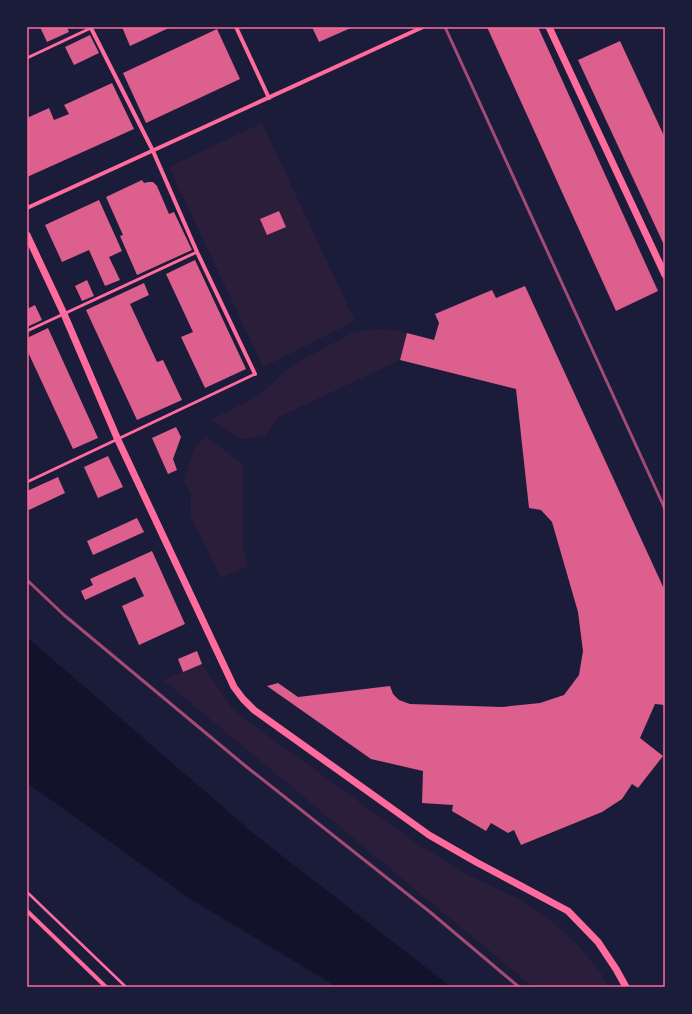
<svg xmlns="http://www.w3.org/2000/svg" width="692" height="1014" viewBox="0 0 692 1014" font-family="Lora,serif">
<rect width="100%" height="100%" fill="#1b1b3a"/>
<g fill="#2a1e3b">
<polygon points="262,123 355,321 263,367 169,167"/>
<polygon points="376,329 396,330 407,333 400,360 279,417 265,436 241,439 211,420 258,396 292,365 352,333"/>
<polygon points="206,437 243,464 243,548 248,566 221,578 191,516 191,495 184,481 195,446"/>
<polygon points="202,664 232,708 242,717 416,843 466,874 517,898 551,920 579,946 601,973 608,987 533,987 163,680"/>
</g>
<polygon fill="#12122b" points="27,637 254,834 451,987 336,987 329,982 192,900 27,783"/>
<g fill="#dd5f8e">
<polygon points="40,27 67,27 69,32 47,42"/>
<polygon points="122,27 171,27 130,46"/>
<polygon points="312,27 353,27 319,42"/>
<polygon points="487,27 538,27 658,291 616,311"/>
<polygon points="217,29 240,79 146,123 123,73"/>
<polygon points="90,35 99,53 74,65 65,47"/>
<polygon points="620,41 665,138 665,247 578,60"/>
<polygon points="112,83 134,129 27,177 27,118 49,108 54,120 69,114 64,105"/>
<polygon points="142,180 144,183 148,182 153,182 157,186 169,214 174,212 192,250 137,275 120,236 123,235 106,197"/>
<polygon points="99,200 122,251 109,257 120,280 105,286 89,250 62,262 45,225"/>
<polygon points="279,211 286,227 267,235 260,219"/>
<polygon points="195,260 246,369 205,388 181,337 193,332 166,274"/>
<polygon points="87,280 94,296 82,301 75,286"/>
<polygon points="144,283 149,295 130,304 157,362 163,360 182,400 137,420 86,310"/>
<polygon points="525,286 665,591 665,705 655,704 640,738 663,756 638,788 632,784 622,799 602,812 521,845 514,830 508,833 491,823 486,831 452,811 453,805 422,803 423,771 371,759 267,686 278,683 298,697 390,686 393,694 399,700 410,704 502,707 540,703 564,695 579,675 583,651 578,612 552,522 541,510 529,508 516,389 400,360 407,333 434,340 439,323 435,314 492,290 496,298"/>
<polygon points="35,305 42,320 27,327 27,309"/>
<polygon points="48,328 98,438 73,449 27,350 27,338"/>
<polygon points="176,427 181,437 173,459 177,470 168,474 152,438"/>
<polygon points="108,456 123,487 98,498 84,467"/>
<polygon points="58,477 65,493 29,510 27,506 27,491"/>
<polygon points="137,518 144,532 93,555 87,541"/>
<polygon points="152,551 185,624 139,645 122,606 144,596 135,577 85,600 81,591 93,585 90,579"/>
<polygon points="197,651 202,664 183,672 178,659"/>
</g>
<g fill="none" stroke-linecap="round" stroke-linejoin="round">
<polyline stroke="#ff6b9d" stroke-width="2.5" points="27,892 126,987"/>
<g stroke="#ff6b9d" stroke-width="3">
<polyline points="27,58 93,27"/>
<polyline points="27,331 197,252"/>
<polyline points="27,482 255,374"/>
</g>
<g stroke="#ff6b9d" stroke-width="4">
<polyline points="236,27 269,98"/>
<polyline points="91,28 153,151 197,252 255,374"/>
<polyline points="27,208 423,27"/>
<polyline points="27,911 106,987"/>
</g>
<g stroke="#ff6b9d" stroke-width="7">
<polyline points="549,27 665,275"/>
<polyline points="27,235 64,314 118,440 234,687 243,699 254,710 429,835 476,862 568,911 598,942 616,969 626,987"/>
</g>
<g stroke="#a44b75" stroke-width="3">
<polyline points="445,27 665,509"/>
<polyline points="27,580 64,615 243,764 430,912 519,987"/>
</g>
</g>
<rect width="692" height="1014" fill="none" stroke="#1b1b3a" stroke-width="56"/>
<rect x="28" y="28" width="636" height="958" fill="none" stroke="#ff6b9d" stroke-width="1.5"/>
</svg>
